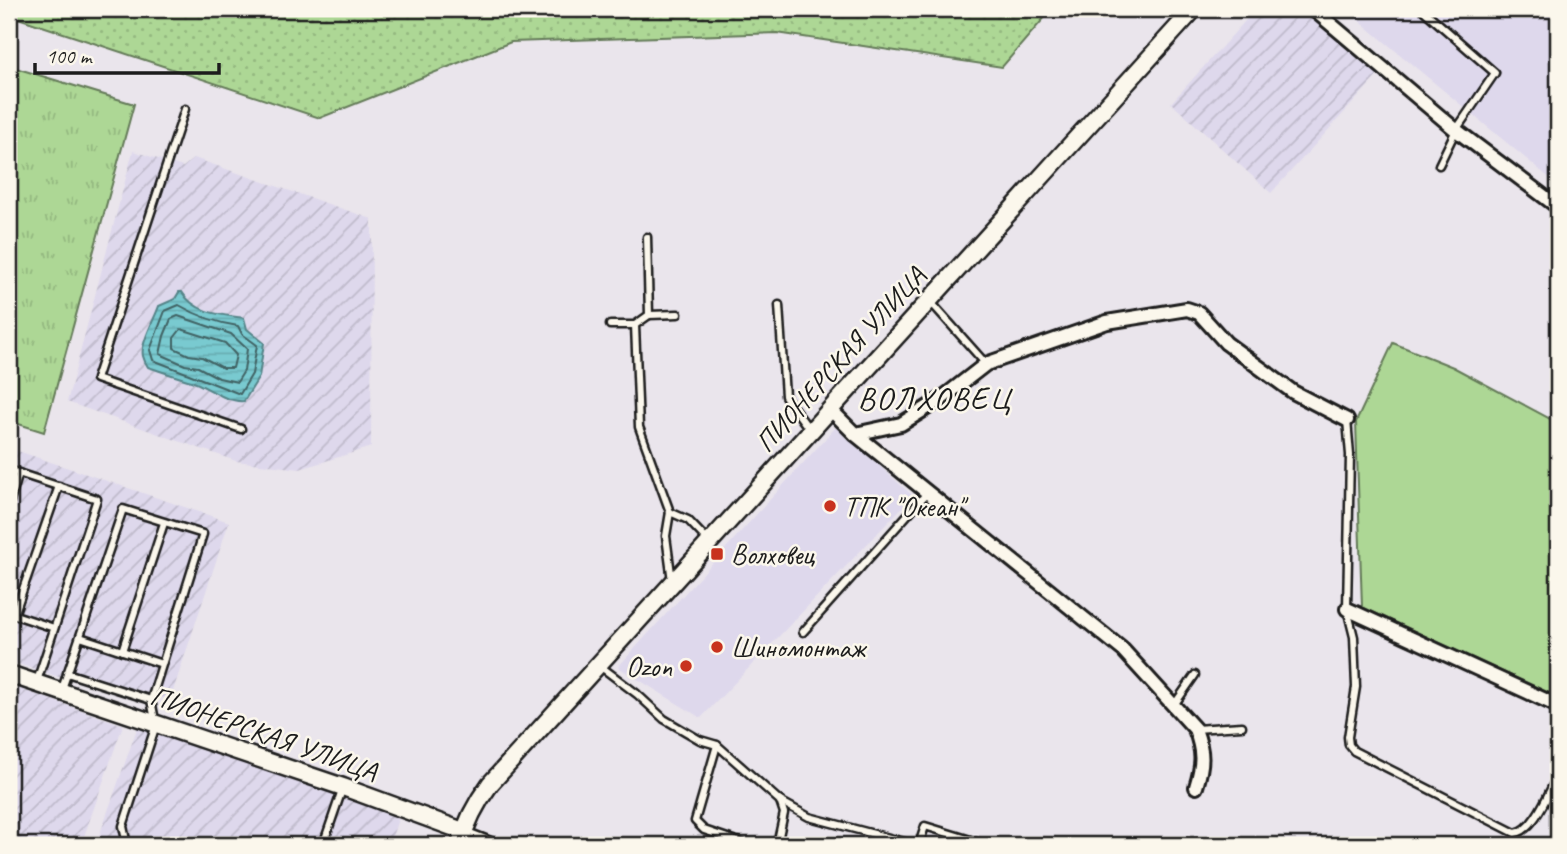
<svg xmlns="http://www.w3.org/2000/svg" width="1567" height="854" viewBox="0 0 1567 854" font-family="Caveat,sans-serif">
<defs>
<pattern id="industrial-furrows" width="10" height="10" patternUnits="userSpaceOnUse" patternTransform="scale(1.75)"><rect width="10" height="10" fill="#ded8ec"/><path d="M-1 1l2-2M0 10L10 0M9 11l2-2" fill="none" stroke="#beb9ca"/></pattern>
<pattern id="grass-dots" width="8" height="8" patternUnits="userSpaceOnUse" patternTransform="scale(1.75)"><rect width="8" height="8" fill="#add795"/><path d="M2 2h.1M6 6h.1" fill="none" stroke="#94b880" stroke-width="1.8" stroke-linecap="round"/></pattern>
<pattern id="park-tufts" width="24" height="20" patternUnits="userSpaceOnUse" patternTransform="scale(1.75)"><rect width="24" height="20" fill="#add795"/><path d="M3 7l-1-3M5 7V3M7 7l1-3M15 17l-1-3M17 17v-4M19 17l1-3" fill="none" stroke="#94b880"/></pattern>
<pattern id="water-rules" width="6" height="5" patternUnits="userSpaceOnUse" patternTransform="scale(1.75)"><rect width="6" height="5" fill="#79cad0"/><path d="M0 2.5h6" fill="none" stroke="#68adb2"/></pattern>
</defs>
<rect width="100%" height="100%" fill="#eae5ec"/>
<filter id="ink" filterUnits="userSpaceOnUse"><feTurbulence type="fractalNoise" baseFrequency=".0143" numOctaves="2"/><feDisplacementMap in="SourceGraphic" scale="14" xChannelSelector="R" yChannelSelector="G"/><feConvolveMatrix kernelMatrix="1 2 1 2 8 2 1 2 1" color-interpolation-filters="sRGB"/></filter>
<g filter="url(#ink)">
<g fill="#ded8ec">
<polygon points="1345,9 1558,9 1558,185"/>
<polygon points="836,427 913,496 701,718 618,667"/>
</g>
<g fill="url(#industrial-furrows)">
<polygon points="1256,9 1311,9 1381,72 1271,193 1171,103"/>
<polygon points="133,151 183,167 194,158 372,219 371,447 300,469 236,461 67,402"/>
<polygon points="9,448 229,522 170,700 66,668 62,678 9,661"/>
<polygon points="9,685 123,725 81,845 9,845"/>
<polygon points="139,723 400,814 389,845 96,845"/>
</g>
<polygon fill="url(#grass-dots)" stroke="#647a58" stroke-width="2" points="9,9 1052,9 1002,67 777,33 511,42 320,118 9,15"/>
<polygon fill="url(#park-tufts)" stroke="#647a58" stroke-width="2" points="9,66 134,104 44,432 9,421"/>
<polygon fill="#add795" stroke="#647a58" stroke-width="2" points="1393,343 1453,367 1558,423 1558,697 1362,607 1356,422"/>
<path fill="url(#water-rules)" stroke="#548488" stroke-width="2" d="M179 292H182C195 314 223 315 244 318L247 329 264 343 259 377 244 401C226 403 207 386 191 381 177 377 163 372 148 367 146 364 144 360 143 356 140 344 155 318 159 306L175 299Z"/>
<g fill="none" stroke-linecap="round" stroke-linejoin="round">
<g stroke="#416264" stroke-width="2">
<path d="M179 305C196 315 217 323 238 326L242 334 257 345 252 374 240 394 153 360 150 350 165 311Z"/>
<polygon points="178,316 231,334 247,349 244,371 237,382 219,378 198,367 185,365 160,354 164,336 171,319"/>
<polygon points="181,329 225,343 236,355 233,368 223,368 202,357 189,355 174,348 174,338"/>
</g>
<g stroke="#1c1c1c" stroke-width="11">
<g id="service">
<polyline points="1422,9 1495,73 1456,130 1439,165"/>
<polyline points="185,109 96,379 241,429"/>
<polyline points="647,237 649,315 635,325 639,427 670,512"/>
<polyline points="929,300 986,364"/>
<polyline points="779,305 785,396 809,429"/>
<polyline points="649,315 678,314"/>
<polyline points="610,325 635,325"/>
<path d="M1347 420 1350 455 1347 609 1354 637 1356 687 1348 737 1349 745 1354 751 1515 833C1534 832 1549 791 1558 775"/>
<polyline points="9,470 97,499 37,681"/>
<polyline points="9,505 19,473"/>
<polyline points="672,581 666,536 670,512 688,520 709,542"/>
<polyline points="9,613 54,628"/>
<polyline points="14,615 59,486"/>
<polyline points="803,632 927,493"/>
<polyline points="80,637 162,664"/>
<polyline points="122,651 164,523"/>
<polyline points="600,666 637,694 664,719 700,740 717,745 780,801 809,817 916,845"/>
<polyline points="67,673 151,700"/>
<polyline points="62,689 123,509 203,534 151,700 156,725 123,826 127,845"/>
<polyline points="1174,705 1195,675"/>
<polyline points="1195,729 1242,726"/>
<polyline points="717,745 695,821 704,830 748,845"/>
<polyline points="465,831 501,845"/>
<polyline points="323,845 343,787"/>
<polyline points="777,845 784,813 780,801"/>
<polyline points="919,845 925,826 987,845"/>
</g>
</g>
<g stroke="#1c1c1c" stroke-width="18">
<g id="minor">
<polyline points="1313,9 1456,130 1558,207"/>
<path d="M830 409 855 434 1123 650 1195 729C1204 753 1203 764 1196 787"/>
<polyline points="855,434 901,424 941,399 986,364 1107,322 1187,309 1199,313 1226,343 1293,392 1347,420"/>
<polyline points="1347,609 1558,706"/>
</g>
</g>
<g stroke="#1c1c1c" stroke-width="21">
<g id="tertiary">
<polyline points="9,674 343,787 463,831"/>
<path d="M460 845C466 822 476 803 490 784L1194 9"/>
</g>
</g>
<use href="#service" stroke="#fbf7ec" stroke-width="6"/>
<use href="#minor" stroke="#fbf7ec" stroke-width="12"/>
<use href="#tertiary" stroke="#fbf7ec" stroke-width="16"/>
</g>
</g>
<g fill="#c8321e" stroke="#fbf7ec" stroke-width="2.5">
<circle cx="830" cy="506" r="7"/>
<rect x="710" y="547" width="14" height="14" rx="3.5"/>
<circle cx="717" cy="647" r="7"/>
<circle cx="686" cy="666" r="7"/>
</g>
<g text-anchor="middle" dominant-baseline="central" stroke-width="5" stroke-linejoin="round" paint-order="stroke">
<g font-size="28" fill="#1c1c1c" stroke="#fbf7ec">
<text transform="translate(840 359) rotate(-48)">ПИОНЕРСКАЯ УЛИЦА</text>
<text transform="translate(264 733) rotate(19)">ПИОНЕРСКАЯ УЛИЦА</text>
</g>
<g font-size="28" fill="#1c1c1c" stroke="#fbf7ec" text-anchor="start">
<text x="844" y="506">ТПК "Океан"</text>
<text x="731" y="554">Волховец</text>
<text x="731" y="647">Шиномонтаж</text>
<text x="672" y="666" text-anchor="end">Ozon</text>
</g>
<g font-size="32" letter-spacing="2" fill="#1c1c1c" stroke="#fbf7ec">
<text x="935" y="398">ВОЛХОВЕЦ</text>
</g>
</g>
<rect width="1567" height="854" fill="none" stroke="#fbf7ec" stroke-width="35"/>
<rect x="18" y="18" width="1532" height="819" fill="none" stroke="#1c1c1c" stroke-width="2.5" filter="url(#ink)"/>
<path d="M35 63v10h184v-10" fill="none" stroke="#1c1c1c" stroke-width="3.5"/>
<text x="46" y="63" font-size="21" fill="#1c1c1c" stroke="#fbf7ec" stroke-width="5" paint-order="stroke">100 m</text>
</svg>
